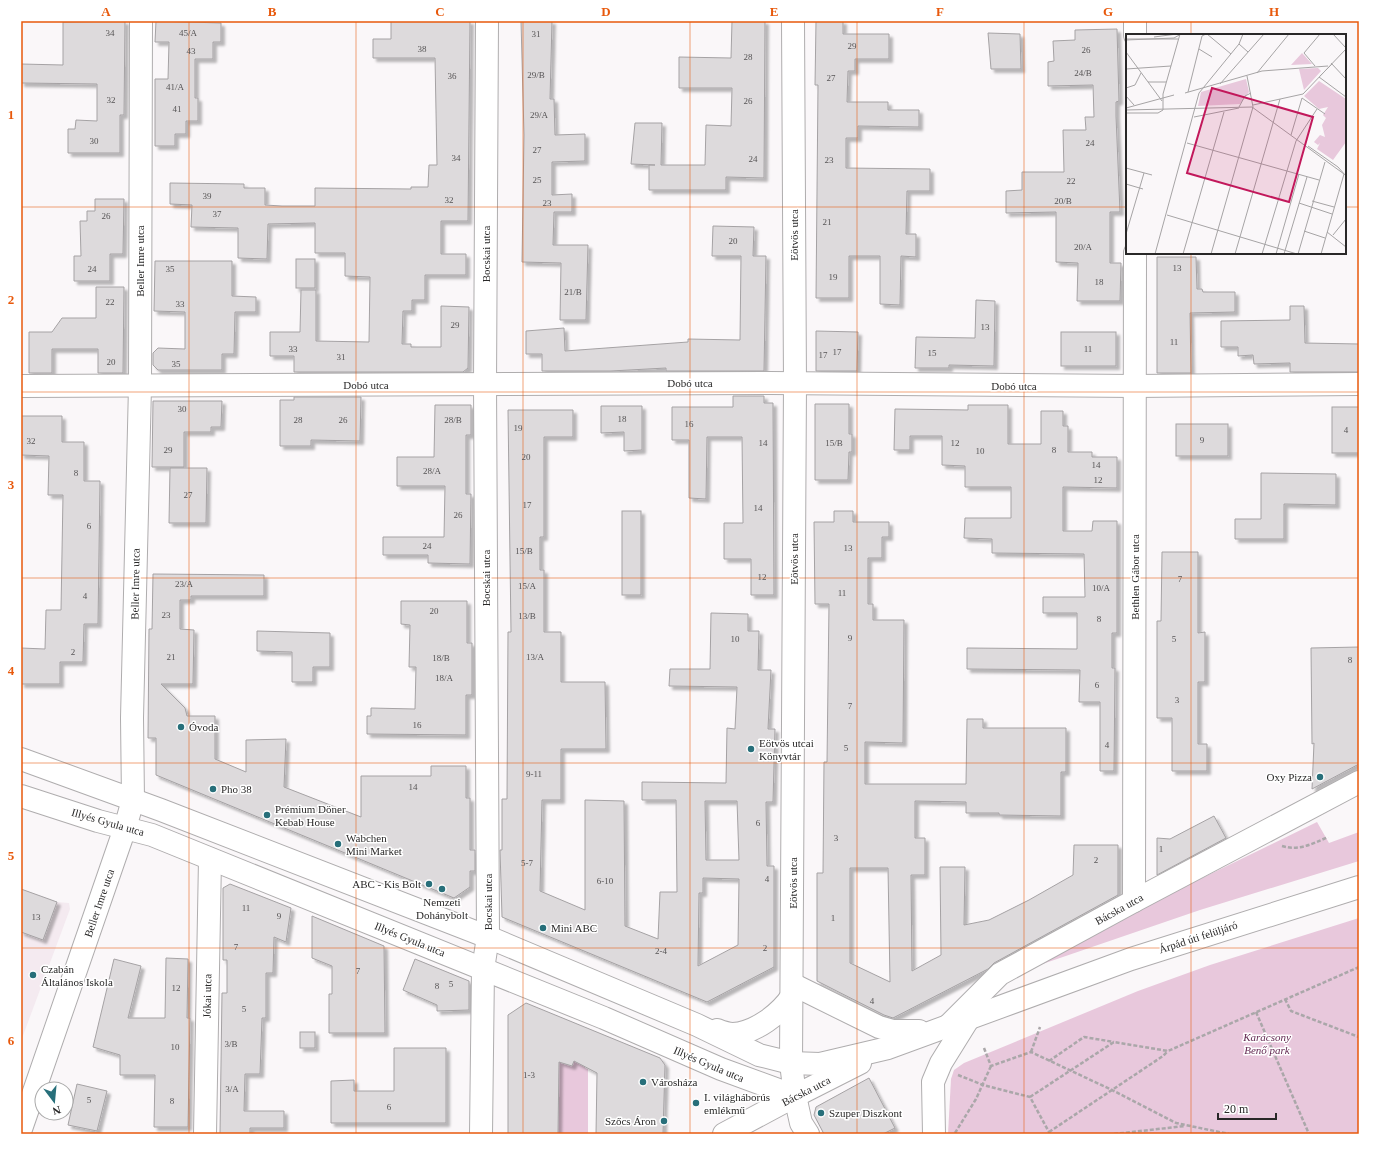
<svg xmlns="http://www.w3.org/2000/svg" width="1380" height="1155" viewBox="0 0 1380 1155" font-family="'Times New Roman',serif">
<defs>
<filter id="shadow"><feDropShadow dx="3.5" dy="3.5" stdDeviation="1" flood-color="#0004"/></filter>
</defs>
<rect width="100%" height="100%" fill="#faf7f9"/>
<polygon fill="#f4eaf0" points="21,889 56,902 69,903 70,909 21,1041"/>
<g fill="#e8c8dc">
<polygon points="1317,822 1329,843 1359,832 1359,861 1200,910 1022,971 1116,920"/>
<polygon points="1359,918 1359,1134 948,1134 951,1079 954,1070 964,1063 1138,991 1210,965"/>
<polygon points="575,1057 585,1061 585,1068 588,1069 588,1134 549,1134 558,1130 559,1084 550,1059 571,1066"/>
</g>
<g fill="#dddadc" stroke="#a5a2a4" fill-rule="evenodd" filter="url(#shadow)">
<polygon points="125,21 124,115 120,115 120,153 68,153 68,129 75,129 76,120 97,121 97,84 21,83 21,64 63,65 63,22"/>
<polygon points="156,21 221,23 221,42 213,42 213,59 195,59 195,98 198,98 198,121 186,121 186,134 175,134 175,146 155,146 155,79 168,79 169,42 155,42"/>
<polygon points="391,21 470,21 468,221 441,221 441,254 466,254 466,275 425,275 425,300 412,300 412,311 403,311 402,344 411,344 411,347 441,347 441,306 469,307 468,368 463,372 294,372 294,356 270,356 270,332 300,332 301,290 316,290 316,341 369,342 370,277 345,276 345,253 315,253 315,223 268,224 267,259 238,258 238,228 191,227 192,205 170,204 170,183 244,184 244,188 265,188 265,205 282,206 315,206 315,188 411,189 411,187 428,187 429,165 437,165 435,58 373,58 373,39 391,39"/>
<polygon points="521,21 552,21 550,99 554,99 555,135 585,134 585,161 552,162 552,195 572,194 572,212 554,212 553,245 588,245 586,320 560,320 561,263 522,262 524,135"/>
<polygon points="732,21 765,21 764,178 726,177 726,190 649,190 649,165 655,165 631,164 635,123 662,123 661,165 705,165 706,125 731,126 732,88 679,88 679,57 731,58"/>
<polygon points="816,21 843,21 843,34 889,34 889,59 855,59 855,71 848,71 847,102 888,102 888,110 919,110 919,127 858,126 858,138 846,138 846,168 930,169 930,191 907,191 906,234 916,234 916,257 901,256 900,305 880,304 880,256 849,256 849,298 816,298 818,85 815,85"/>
<polygon points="1117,29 1119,101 1116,102 1116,116 1120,212 1110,212 1110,263 1121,263 1120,301 1077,301 1078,263 1056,262 1056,212 1006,213 1006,191 1022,190 1022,172 1064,172 1063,130 1086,130 1085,117 1094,117 1093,85 1048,86 1048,62 1054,61 1053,41 1075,40 1075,30"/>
<polygon points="988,33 1020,34 1021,69 991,69"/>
<polygon points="95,199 124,199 123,254 110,254 110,281 74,281 74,256 81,256 80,221 87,221 87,211 95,211"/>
<polygon points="713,226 754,227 753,256 766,256 764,371 666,371 666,368 611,371 542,371 542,354 526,354 526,331 564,328 565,351 688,342 688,339 740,340 741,256 712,256"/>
<polygon points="1157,257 1196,257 1197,289 1202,289 1203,292 1235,292 1235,312 1190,313 1191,373 1157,373"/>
<rect x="296" y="259" width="19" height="29"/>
<polygon points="155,261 232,261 232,296 256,297 256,312 235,312 234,354 222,354 222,370 158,370 153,365 153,353 158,348 185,349 185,312 154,311"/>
<polygon points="96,287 124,287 123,373 98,373 98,349 52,349 52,373 29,373 29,332 52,332 62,318 96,318"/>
<polygon points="976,300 995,301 994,366 949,365 949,368 915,368 916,337 975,338"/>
<polygon points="1290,306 1304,306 1305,343 1359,344 1359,372 1290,372 1290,363 1254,364 1253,355 1238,356 1238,347 1221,347 1221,321 1290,320"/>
<polygon points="816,331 858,332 857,371 816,371"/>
<rect x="1061" y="332" width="55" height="34"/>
<polygon points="733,396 764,396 764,403 773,403 774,595 751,595 751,559 724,559 724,523 743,523 742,437 707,437 706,499 689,498 689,440 672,440 672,407 733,407"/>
<polygon points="294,397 361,397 360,441 311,440 311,446 280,446 280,400 294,400"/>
<polygon points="153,401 222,401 221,427 211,427 211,432 184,432 184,467 152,467"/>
<polygon points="815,404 849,404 849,434 852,434 852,452 849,452 848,480 815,480"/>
<polygon points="435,405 471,405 471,435 466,435 466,494 471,494 470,564 428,563 428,555 383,555 383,537 444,537 445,486 397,486 397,457 434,457"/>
<polygon points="968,405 1008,405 1008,444 1041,444 1041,411 1063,411 1063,426 1068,426 1068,452 1092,452 1092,457 1117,457 1117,488 1063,487 1063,531 1092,531 1093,521 1117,521 1117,633 1112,633 1112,668 1115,668 1114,771 1100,771 1100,702 1079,702 1080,670 967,669 967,648 1077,649 1077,613 1043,613 1043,597 1085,597 1084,554 992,553 992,539 964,538 965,518 1011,518 1011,487 965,487 965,466 942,465 942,436 910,436 910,450 894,450 895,409 968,410"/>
<polygon points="601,406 642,406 642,450 624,451 624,432 601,433"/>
<rect x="1332" y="407" width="27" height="46"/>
<path d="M508 410H573V437H544V537H540V570H544V632H561V682H605L606 749H561V800H542L540 891 585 910V800L624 801 625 926 658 939 660 892H677L676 800H642V782L726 783 727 728 735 729 737 687 669 686 670 669H710L711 613 748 614V631H759L758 670H771L768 729H775L773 802H766L767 866H774V967L707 1002 502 917 500 850H502V799H507L508 632H511ZM705 801H737L739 860H706ZM703 878 739 879 738 945 698 966 699 893H703Z"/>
<polygon points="21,416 62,416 62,442 84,442 84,481 100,481 98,624 84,624 83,662 60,662 60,684 21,684 21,648 45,649 46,610 61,610 63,495 48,495 49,456 21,455"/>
<rect x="1176" y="424" width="52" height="32"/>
<polygon points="170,468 207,468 206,523 169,523"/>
<polygon points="1261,473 1336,474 1336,505 1284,504 1284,539 1235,539 1235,519 1261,519"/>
<rect x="622" y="511" width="19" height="84"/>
<path d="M834 511H853V522H889V537H882V558H868V604H873V620H904L903 743 865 742V784H966L967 719H983V728H1066V772H1061V816L999 815V813H966V802L915 801V838H925V875H911L912 971 941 955 940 867H965L964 925 989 920 1029 900 1073 875 1074 845H1118V895L994 963 988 969 893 1018 884 1015 817 981V873H823L824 762H827L829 604H815L814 522H834ZM850 868H888L890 982 850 963Z"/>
<polygon points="1162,552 1198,552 1198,633 1205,632 1205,682 1198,682 1198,744 1207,744 1207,771 1172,771 1172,718 1157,718 1157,621 1161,621"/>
<polygon points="153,574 264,575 264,596 191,596 191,600 180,600 180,629 194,630 193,684 161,684 185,708 187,716 215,716 215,759 246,772 246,740 286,739 284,787 361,817 361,776 431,776 431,766 466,766 466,798 470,798 470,850 475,850 475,871 470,871 470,887 454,898 156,775 156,738 148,738 149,629 152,629"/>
<polygon points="401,601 467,601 467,643 472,643 472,695 466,695 466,735 367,734 367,716 371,716 371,708 415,709 416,667 409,667 410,625 401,624"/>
<polygon points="257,631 330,633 330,667 313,667 313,682 292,682 292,652 257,651"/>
<polygon points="1359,647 1359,764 1312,789 1314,743 1312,744 1311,648"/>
<polygon points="1214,816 1226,838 1157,875 1157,838 1170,839"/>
<polygon points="230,884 291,908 286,942 274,937 273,973 266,973 266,1018 262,1018 260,1074 245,1074 244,1111 284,1111 284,1128 250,1128 250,1134 220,1134 222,993 227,993 227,960 223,960 223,888"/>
<polygon points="21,889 57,902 43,940 21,932"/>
<polygon points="312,916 384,946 385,1033 329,1033 329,994 332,994 332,966 312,958"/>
<polygon points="166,958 188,959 187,1018 190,1018 188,1127 154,1127 155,1075 120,1075 120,1055 93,1047 114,959 141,966 128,1018 165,1018"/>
<polygon points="415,959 469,981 469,1010 437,1011 437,1005 403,990"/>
<polygon points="526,1003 660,1058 665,1065 663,1134 596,1134 597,1073 574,1061 572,1066 559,1062 558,1134 508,1134 508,1015"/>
<rect x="300" y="1032" width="15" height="16"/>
<polygon points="394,1048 446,1048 446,1123 331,1123 331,1081 354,1080 354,1091 394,1091"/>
<polygon points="869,1078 895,1128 883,1134 824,1134 814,1115 816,1107"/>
<polygon points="77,1084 107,1091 97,1131 68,1125"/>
</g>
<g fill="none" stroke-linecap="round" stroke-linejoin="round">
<g stroke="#afadae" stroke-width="24">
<g id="minor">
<polyline points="793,21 795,384 791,1063 795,1096"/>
<polyline points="1135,35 1135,21"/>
<polyline points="21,386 771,383 1135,386 1359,384"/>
<polyline points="1134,901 1135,253"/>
<polyline points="21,1129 125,828 133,800 132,718 140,386 141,21"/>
<polyline points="205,1134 210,859"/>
<polyline points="481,1134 483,969 488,937 485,384 487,21"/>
</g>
</g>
<g stroke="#afadae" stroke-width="24">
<g id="tertiary">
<polyline points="950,1024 1000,974 1134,901 1359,782"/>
<polyline points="724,1134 795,1096 801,1123 808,1134"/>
</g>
</g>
<g stroke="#afadae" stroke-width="24">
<g id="secondary">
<polyline points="21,759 161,810 488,937 697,1025 759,1055 791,1063 820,1064 888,1048 1131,959 1359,887"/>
<polyline points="21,796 98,821 152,835 604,1018 721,1069 795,1096 860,1063"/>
<polyline points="792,984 879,1027 893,1031 919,1031"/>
<path d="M717 1030C722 1032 728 1034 733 1034 755 1033 780 1014 792 996"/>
<polyline points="934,1134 933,1082 941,1063 969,1018"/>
</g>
</g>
<g stroke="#aaa7a9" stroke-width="2.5" stroke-dasharray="4 2" stroke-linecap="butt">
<path d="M1282 846C1299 851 1312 844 1328 837"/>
<polyline points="1285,999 1291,1011 1359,1037"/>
<polyline points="1256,1012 1309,1134"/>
<polyline points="984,1048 991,1066 1031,1052 1112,1090 1176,1123 1229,1134"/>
<polyline points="1031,1052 1040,1027"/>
<polyline points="1049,1061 1084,1037 1114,1042"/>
<polyline points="958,1075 983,1085 1030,1097 1050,1134"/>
<polyline points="1030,1097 1114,1042 1168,1051 1359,967"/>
<polyline points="1049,1132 1163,1056 1168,1051"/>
<polyline points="955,1133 976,1099 991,1066"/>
<polyline points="1114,1134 1185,1126"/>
</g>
<use href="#minor" stroke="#fff" stroke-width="22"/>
<use href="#tertiary" stroke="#fff" stroke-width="22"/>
<use href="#secondary" stroke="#fff" stroke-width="22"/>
</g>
<path fill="none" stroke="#e8590c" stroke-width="1" stroke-opacity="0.55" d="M189 21V1134M356 21V1134M523 21V1134M690 21V1134M857 21V1134M1024 21V1134M1191 21V35M21 207H1127M1345 207H1359M1191 253V1134M21 392H1359M21 578H1359M21 763H1359M21 948H1359"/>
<g fill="#276f7a" stroke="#fff" stroke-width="1.5">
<circle cx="181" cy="727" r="4"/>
<circle cx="751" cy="749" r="4"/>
<circle cx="1320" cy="777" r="4"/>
<circle cx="213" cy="789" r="4"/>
<circle cx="267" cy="815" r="4"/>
<circle cx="338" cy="844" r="4"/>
<circle cx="429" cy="884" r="4"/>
<circle cx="442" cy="889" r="4"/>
<circle cx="543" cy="928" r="4"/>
<circle cx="33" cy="975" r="4"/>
<circle cx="643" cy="1082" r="4"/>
<circle cx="696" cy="1103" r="4"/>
<circle cx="821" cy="1113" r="4"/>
<circle cx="664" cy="1121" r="4"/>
</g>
<g text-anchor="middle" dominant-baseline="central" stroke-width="3" stroke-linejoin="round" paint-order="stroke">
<g font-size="9" fill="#565455">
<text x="110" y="33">34</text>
<text x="188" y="33">45/A</text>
<text x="536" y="34">31</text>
<text x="852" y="46">29</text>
<text x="422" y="49">38</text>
<text x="1086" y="50">26</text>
<text x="191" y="51">43</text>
<text x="748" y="57">28</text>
<text x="1083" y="73">24/B</text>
<text x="536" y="75">29/B</text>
<text x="452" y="76">36</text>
<text x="831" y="78">27</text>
<text x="175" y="87">41/A</text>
<text x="111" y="100">32</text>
<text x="748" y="101">26</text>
<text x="177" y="109">41</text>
<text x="539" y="115">29/A</text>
<text x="94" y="141">30</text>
<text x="1090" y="143">24</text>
<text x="537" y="150">27</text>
<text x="456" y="158">34</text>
<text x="753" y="159">24</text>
<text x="829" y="160">23</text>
<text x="537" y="180">25</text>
<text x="1071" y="181">22</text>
<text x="207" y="196">39</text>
<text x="449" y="200">32</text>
<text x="1063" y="201">20/B</text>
<text x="547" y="203">23</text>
<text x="217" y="214">37</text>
<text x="106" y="216">26</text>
<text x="827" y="222">21</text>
<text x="733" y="241">20</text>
<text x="1083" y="247">20/A</text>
<text x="1177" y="268">13</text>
<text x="92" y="269">24</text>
<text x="170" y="269">35</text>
<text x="833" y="277">19</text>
<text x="1099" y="282">18</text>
<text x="573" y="292">21/B</text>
<text x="110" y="302">22</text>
<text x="180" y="304">33</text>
<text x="455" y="325">29</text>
<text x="985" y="327">13</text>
<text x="1174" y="342">11</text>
<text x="293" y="349">33</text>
<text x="1088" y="349">11</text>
<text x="837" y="352">17</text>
<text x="932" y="353">15</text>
<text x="823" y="355">17</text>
<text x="341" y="357">31</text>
<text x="111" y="362">20</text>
<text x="176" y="364">35</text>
<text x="182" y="409">30</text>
<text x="622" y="419">18</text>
<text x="298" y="420">28</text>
<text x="343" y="420">26</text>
<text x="453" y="420">28/B</text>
<text x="689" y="424">16</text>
<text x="518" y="428">19</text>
<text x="1346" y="430">4</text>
<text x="1202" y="440">9</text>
<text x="31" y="441">32</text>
<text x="763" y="443">14</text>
<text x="834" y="443">15/B</text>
<text x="955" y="443">12</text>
<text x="168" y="450">29</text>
<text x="1054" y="450">8</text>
<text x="980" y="451">10</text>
<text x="526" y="457">20</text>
<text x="1096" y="465">14</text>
<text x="432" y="471">28/A</text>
<text x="76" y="473">8</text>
<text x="1098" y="480">12</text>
<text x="188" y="495">27</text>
<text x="527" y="505">17</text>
<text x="758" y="508">14</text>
<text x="458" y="515">26</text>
<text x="89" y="526">6</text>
<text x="427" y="546">24</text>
<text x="848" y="548">13</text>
<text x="524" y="551">15/B</text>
<text x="762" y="577">12</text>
<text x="1180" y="579">7</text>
<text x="184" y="584">23/A</text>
<text x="527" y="586">15/A</text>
<text x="1101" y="588">10/A</text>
<text x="842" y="593">11</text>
<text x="85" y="596">4</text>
<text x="434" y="611">20</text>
<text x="166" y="615">23</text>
<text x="527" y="616">13/B</text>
<text x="1099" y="619">8</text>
<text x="850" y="638">9</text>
<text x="735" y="639">10</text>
<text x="1174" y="639">5</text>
<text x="73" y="652">2</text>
<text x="171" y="657">21</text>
<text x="535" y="657">13/A</text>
<text x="441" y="658">18/B</text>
<text x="1350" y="660">8</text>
<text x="444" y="678">18/A</text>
<text x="1097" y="685">6</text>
<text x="1177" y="700">3</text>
<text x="850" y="706">7</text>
<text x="417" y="725">16</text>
<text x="1107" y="745">4</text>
<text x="846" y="748">5</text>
<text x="534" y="774">9-11</text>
<text x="413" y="787">14</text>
<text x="758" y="823">6</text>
<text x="836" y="838">3</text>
<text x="1161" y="849">1</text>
<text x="1096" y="860">2</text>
<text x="527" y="863">5-7</text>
<text x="767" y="879">4</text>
<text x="605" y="881">6-10</text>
<text x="246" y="908">11</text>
<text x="279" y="916">9</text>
<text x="36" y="917">13</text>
<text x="833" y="918">1</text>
<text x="236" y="947">7</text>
<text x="765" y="948">2</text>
<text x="661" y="951">2-4</text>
<text x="358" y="971">7</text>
<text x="451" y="984">5</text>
<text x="437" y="986">8</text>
<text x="176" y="988">12</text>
<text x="872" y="1001">4</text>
<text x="244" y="1009">5</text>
<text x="231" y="1044">3/B</text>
<text x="175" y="1047">10</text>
<text x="529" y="1075">1-3</text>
<text x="232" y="1089">3/A</text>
<text x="89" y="1100">5</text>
<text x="172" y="1101">8</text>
<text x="389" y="1107">6</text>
</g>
<g font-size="11" fill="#292828" stroke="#fff">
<text transform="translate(794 235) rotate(-90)">Eötvös utca</text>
<text transform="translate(486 254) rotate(-90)">Bocskai utca</text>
<text transform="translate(140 261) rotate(-90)">Beller Imre utca</text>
<text x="690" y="383">Dobó utca</text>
<text x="366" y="385">Dobó utca</text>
<text x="1014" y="386">Dobó utca</text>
<text transform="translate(794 559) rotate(-90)">Eötvös utca</text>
<text transform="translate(1135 577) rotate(-90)">Bethlen Gábor utca</text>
<text transform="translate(486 578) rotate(-90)">Bocskai utca</text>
<text transform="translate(135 584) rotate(-89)">Beller Imre utca</text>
<text transform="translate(108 822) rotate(16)">Illyés Gyula utca</text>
<text transform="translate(793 883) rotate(-90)">Eötvös utca</text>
<text transform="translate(488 902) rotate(-90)">Bocskai utca</text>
<text transform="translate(99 903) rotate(-71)">Beller Imre utca</text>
<text transform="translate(1119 909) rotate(-29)">Bácska utca</text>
<text transform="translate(1198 937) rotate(-18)">Árpád úti felüljáró</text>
<text transform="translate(410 939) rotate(22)">Illyés Gyula utca</text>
<text transform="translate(207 996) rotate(-89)">Jókai utca</text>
<text transform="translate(709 1064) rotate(23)">Illyés Gyula utca</text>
<text transform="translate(806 1091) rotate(-27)">Bácska utca</text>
</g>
<g font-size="11" fill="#292828" stroke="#fff" text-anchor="start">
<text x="189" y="727">Óvoda</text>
<text x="759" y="743">Eötvös utcai<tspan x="759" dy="13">Könyvtár</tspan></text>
<text x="1312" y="777" text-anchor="end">Oxy Pizza</text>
<text x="221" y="789">Pho 38</text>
<text x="275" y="809">Prémium Döner<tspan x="275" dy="13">Kebab House</tspan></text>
<text x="346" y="838">Wabchen<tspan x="346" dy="13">Mini Market</tspan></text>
<text x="421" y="884" text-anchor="end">ABC - Kis Bolt</text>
<text x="442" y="902" text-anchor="middle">Nemzeti<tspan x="442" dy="13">Dohánybolt</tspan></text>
<text x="551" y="928">Mini ABC</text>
<text x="41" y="969">Czabán<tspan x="41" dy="13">Általános Iskola</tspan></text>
<text x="651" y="1082">Városháza</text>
<text x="704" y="1097">I. világháborús<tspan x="704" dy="13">emlékmű</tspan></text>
<text x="829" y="1113">Szuper Diszkont</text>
<text x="656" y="1121" text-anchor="end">Szőcs Áron</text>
</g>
<g font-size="11" font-style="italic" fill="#622851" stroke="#fff">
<text x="1267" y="1037">Karácsony<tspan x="1267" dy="13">Benő park</tspan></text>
</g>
</g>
<g transform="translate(1126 34)">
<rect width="220" height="220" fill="#faf7f9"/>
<path d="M176 19 186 30 165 31ZM192 34 195 37 178 56 173 35ZM120 45 123 58 114 70 72 72 75 58ZM193 47 220 65V108L207 126 191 115 194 109 192 111 188 108 194 101 199 103 196 91 200 84 197 81 202 73 193 75 178 62Z" fill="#e8c8dc"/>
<path fill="none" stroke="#a6a4a5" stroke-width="1" d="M81 0 105 20M207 0 220 14M28 3 51 0M0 5H52M0 6 48 4 55 0M113 10 122 18M73 15 86 23M0 18 36 67M205 29 220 45M189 32 178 19 194 0M0 35 45 32M131 39 163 0M194 42 206 30M193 43 220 63M22 48H40M94 50 138 0M0 54 9 51 15 39M62 58 76 2 80 0M59 59 136 37 202 32M0 62 8 71M176 64 199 80M127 71 177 60 220 15M113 73 119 62 125 59M0 74 48 61M0 76 126 73 218 140M0 79H32L37 76V60L54 0M68 83 113 74M165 101 176 64M61 109 193 146M182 112 212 133 220 142M0 134 26 141M0 150 17 155M186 167 208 173M173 169 206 180M41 181 171 220M178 197 199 204M201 198 220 213M0 200 18 139M207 201 220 185M29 220 73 59 113 10 117 0M57 220 98 78M85 220 127 73 121 42M109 220 154 65M136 220 170 107 191 75M150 220 173 140M158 220 181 143M172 220 199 128M195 220 218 140"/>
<path fill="#c2185b" fill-opacity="0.15" stroke="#c2185b" stroke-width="2" d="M86 54 187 83 163 168 61 139Z"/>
<rect width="220" height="220" fill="none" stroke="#292828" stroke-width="2"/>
</g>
<rect width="1380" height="1155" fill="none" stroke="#ffffff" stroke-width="44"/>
<g transform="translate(54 1101) rotate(164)"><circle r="19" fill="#ffffff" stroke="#a9a9a9"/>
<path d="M0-3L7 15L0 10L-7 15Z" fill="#276f7a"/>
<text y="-6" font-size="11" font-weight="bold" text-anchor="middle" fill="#292828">N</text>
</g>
<path d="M1218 1113v6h58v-6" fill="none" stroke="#292828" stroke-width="2"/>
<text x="1224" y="1113" font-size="12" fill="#292828" stroke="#ffffff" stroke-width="3" paint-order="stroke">20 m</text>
<rect x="22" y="22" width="1336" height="1111" fill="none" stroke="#e8590c" stroke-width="1.5"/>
<g font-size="13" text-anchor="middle" font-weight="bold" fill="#e8590c">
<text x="106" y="16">A</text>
<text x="272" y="16">B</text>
<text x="440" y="16">C</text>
<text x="606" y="16">D</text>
<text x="774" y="16">E</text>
<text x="940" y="16">F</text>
<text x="1108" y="16">G</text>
<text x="1274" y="16">H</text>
<text x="11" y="119">1</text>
<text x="11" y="304">2</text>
<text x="11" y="489">3</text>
<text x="11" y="675">4</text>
<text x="11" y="860">5</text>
<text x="11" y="1045">6</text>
</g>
</svg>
